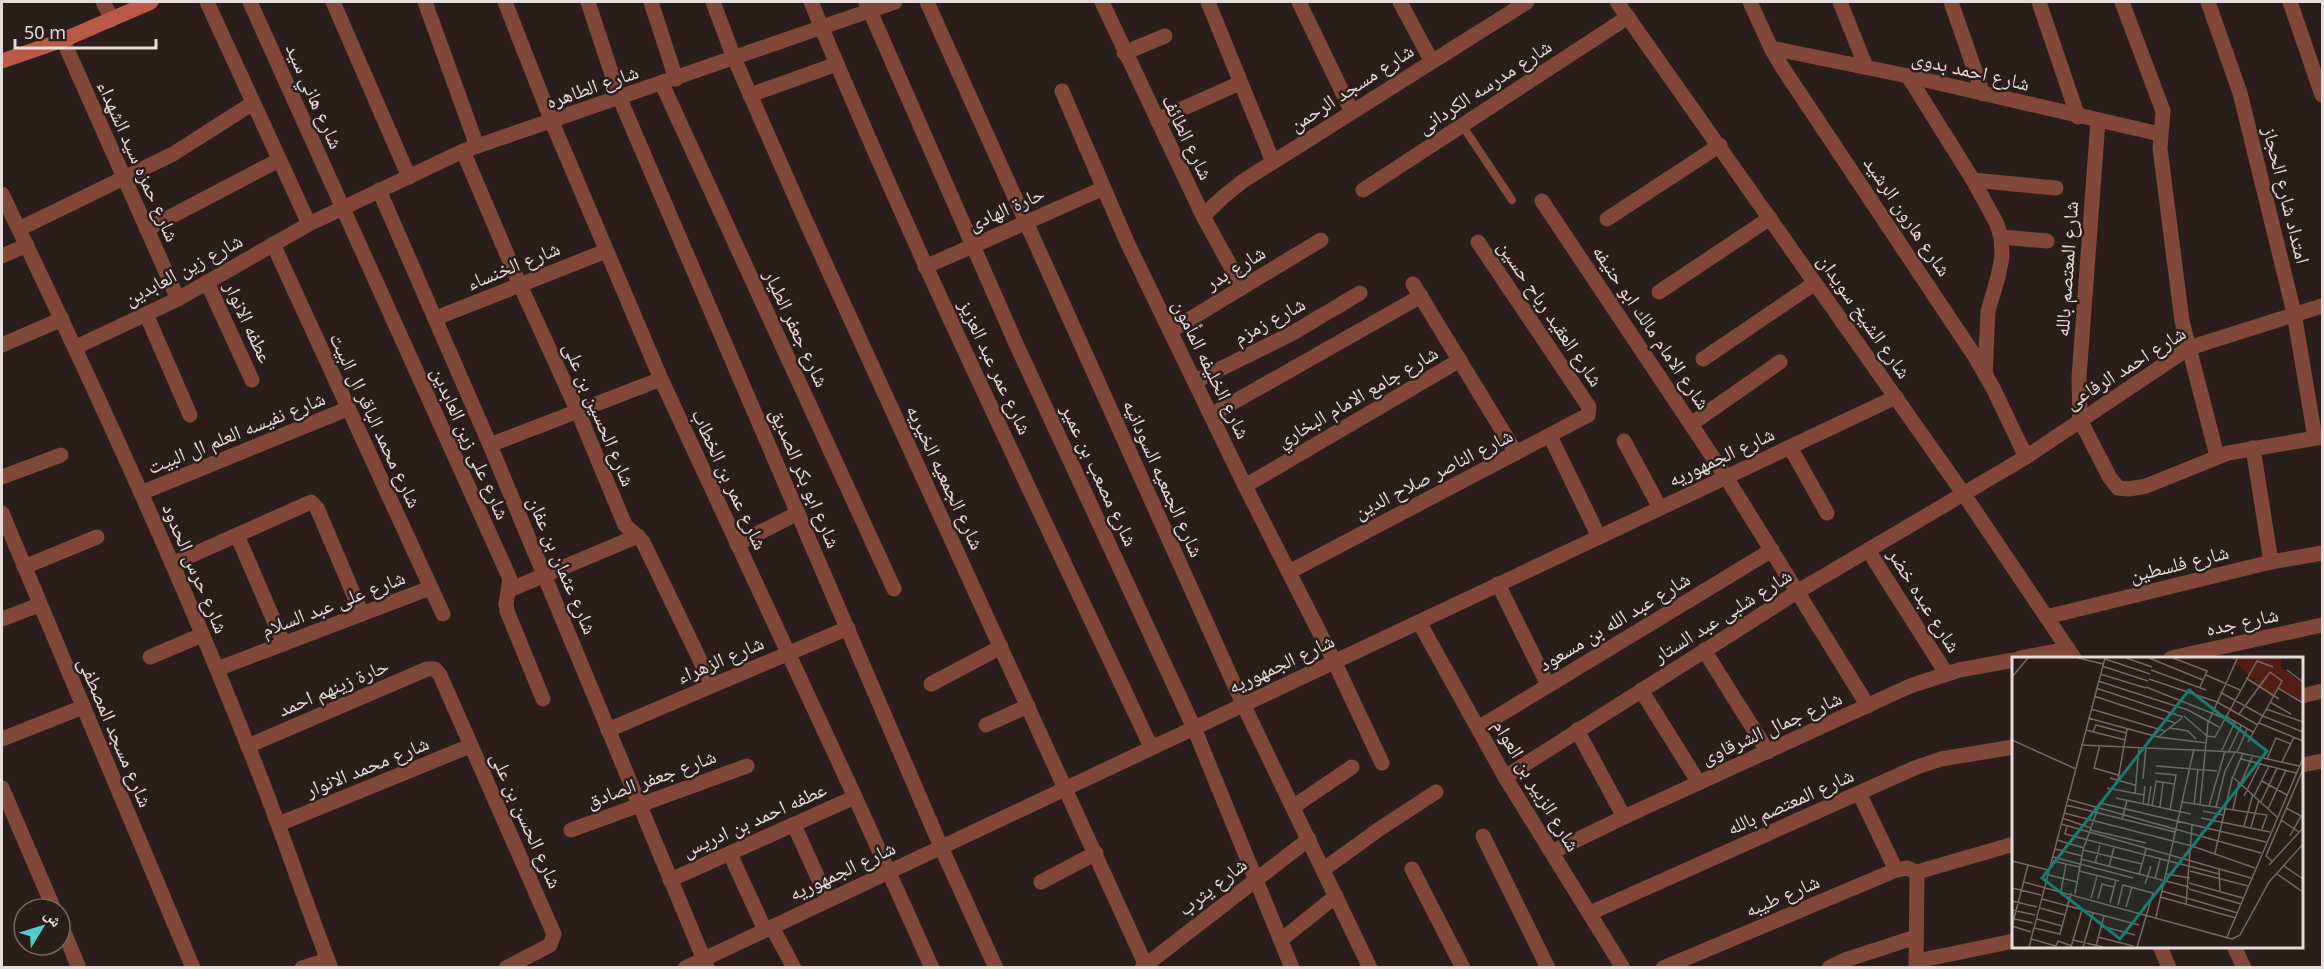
<svg xmlns="http://www.w3.org/2000/svg" width="2324" height="969" viewBox="0 0 2324 969" font-family="'Noto Sans','Noto Naskh Arabic',sans-serif">
<rect width="100%" height="100%" fill="#2b1d19"/>
<g fill="none" stroke-linecap="round" stroke-linejoin="round">
<polyline stroke="#814739" stroke-width="8" points="1462,125 1512,200"/>
<g stroke="#814739" stroke-width="15">
<polyline points="103,2 112,19"/>
<polyline points="207,2 309,224"/>
<polyline points="250,2 510,579 506,604 507,611 543,699"/>
<polyline points="333,2 409,177"/>
<polyline points="425,2 477,146"/>
<polyline points="505,2 552,122 661,379 855,797 932,968"/>
<polyline points="588,2 620,99 941,847 996,968"/>
<polyline points="651,2 676,79"/>
<polyline points="713,2 734,58 804,217 1147,968"/>
<path d="M811 2C915 254 1035 500 1151 747"/>
<polyline points="866,2 1017,346 1194,728 1292,968"/>
<polyline points="927,2 1243,704 1370,968"/>
<polyline points="1102,2 1203,216 1242,287"/>
<polyline points="1208,2 1273,162"/>
<polyline points="1299,2 1352,112"/>
<polyline points="1400,2 1431,60"/>
<polyline points="1617,2 1963,493 2074,658"/>
<polyline points="1750,2 1771,48 1782,67 1974,355 1993,388 2026,457"/>
<polyline points="1840,2 1866,67"/>
<polyline points="1951,2 1983,94"/>
<polyline points="2039,2 2078,117"/>
<polyline points="2122,2 2163,111 2160,148 2182,321 2217,456"/>
<polyline points="2208,2 2240,93 2294,313 2315,438"/>
<polyline points="2290,2 2322,95"/>
<polyline points="63,40 178,299"/>
<polyline points="1771,48 1908,76 2160,134"/>
<polyline points="1124,53 1165,36"/>
<polyline points="1908,76 1973,180 1997,224 2001,237 2002,257 1998,277 1988,311 1985,375"/>
<polyline points="662,84 894,589"/>
<polyline points="1062,91 1127,242 1245,486 1334,661 1382,763"/>
<polyline points="750,95 837,64"/>
<polyline points="1157,120 1240,83"/>
<polyline points="2098,121 2079,377 2080,420 2110,478 2118,488 2129,489 2146,486 2228,453 2322,437"/>
<polyline points="463,151 520,285 578,412 625,525 643,542 712,685"/>
<polyline points="1973,180 2056,188"/>
<polyline points="379,190 490,445 707,967"/>
<polyline points="1363,190 1628,17"/>
<polyline points="1542,201 1726,477 1868,706"/>
<polyline points="1203,216 1223,197 1243,181 1527,2"/>
<polyline points="1607,219 1720,145"/>
<polyline points="19,229 173,154 253,103"/>
<polyline points="147,229 279,160"/>
<polyline points="2001,237 2047,241"/>
<polyline points="273,244 443,614"/>
<polyline points="2,256 27,245"/>
<polyline points="925,267 1104,188"/>
<polyline points="207,282 252,380"/>
<polyline points="1413,284 1516,453"/>
<polyline points="1659,292 1770,218"/>
<polyline points="146,314 190,415"/>
<polyline points="436,318 606,251"/>
<polyline points="1170,331 1321,240"/>
<polyline points="2,345 62,319"/>
<polyline points="76,347 178,299 309,224 463,151 895,2"/>
<polyline points="1703,359 1815,283"/>
<polyline points="1196,381 1291,334 1360,293"/>
<polyline points="1211,415 1421,296"/>
<polyline points="1691,424 1780,362"/>
<polyline points="1550,436 1599,537"/>
<polyline points="1624,441 1660,508"/>
<polyline points="490,445 661,379"/>
<polyline points="1790,447 1827,513"/>
<polyline points="2253,448 2271,562"/>
<polyline points="2,477 61,455"/>
<polyline points="1245,486 1460,360"/>
<polyline points="141,493 347,409"/>
<polyline points="2,513 193,968"/>
<polyline points="237,535 284,644"/>
<polyline points="737,544 798,513"/>
<polyline points="1868,550 1946,673"/>
<polyline points="172,564 311,502 317,508 362,614"/>
<polyline points="24,567 97,537"/>
<polyline points="1289,572 1588,415 1589,407 1478,242"/>
<polyline points="1498,584 1548,685"/>
<polyline points="509,590 638,536"/>
<polyline points="2046,617 2271,562 2322,553"/>
<polyline points="2,619 39,605"/>
<polyline points="1419,622 1505,777 1623,968"/>
<polyline points="1704,650 1768,752"/>
<polyline points="150,657 202,635"/>
<polyline points="2020,658 2068,649"/>
<polyline points="2171,658 2322,625"/>
<polyline points="217,669 430,588"/>
<polyline points="931,684 1001,647"/>
<polyline points="1641,690 1699,783"/>
<polyline points="2302,696 2322,691"/>
<polyline points="986,725 1028,706"/>
<polyline points="1478,728 1772,550"/>
<polyline points="608,730 848,628"/>
<polyline points="1577,730 1624,817"/>
<polyline points="2,739 83,707"/>
<polyline points="248,746 427,669 435,669 440,675 554,934 550,945 506,968"/>
<polyline points="2302,765 2322,761"/>
<polyline points="1505,777 1797,592 2026,457 2189,348 2322,306"/>
<polyline points="2,788 54,909"/>
<polyline points="1859,793 1896,870"/>
<polyline points="1293,807 1352,767"/>
<polyline points="279,824 470,746"/>
<polyline points="794,825 828,900"/>
<polyline points="571,830 747,766"/>
<polyline points="1483,836 1548,968"/>
<polyline points="1552,852 1624,817 1910,686 1959,670 2014,660"/>
<polyline points="730,854 765,930"/>
<polyline points="1324,869 1378,830 1436,792"/>
<polyline points="1412,869 1463,968"/>
<polyline points="1917,872 2014,844"/>
<polyline points="670,880 855,797"/>
<polyline points="1041,882 1096,853"/>
<polyline points="1590,913 1917,767 1941,759 2014,747"/>
<polyline points="60,923 79,968"/>
<polyline points="772,927 794,968"/>
<polyline points="1281,940 1336,896"/>
<polyline points="2160,946 2169,968"/>
<polyline points="2234,946 2244,968"/>
<polyline points="1917,961 2014,941"/>
<polyline points="302,968 328,960"/>
<polyline points="685,968 1896,397"/>
<polyline points="1142,968 1309,839"/>
<polyline points="1663,968 1896,870 1907,868 1917,872"/>
<polyline points="1829,968 1845,960 1916,937"/>
<polyline points="1916,968 1917,872"/>
</g>
<path stroke="#814739" stroke-width="15" d="M2 194C89 376 174 559 248 746 278 819 302 894 331 968"/>
<polyline stroke="#b85a45" stroke-width="15" points="2,61 63,40 151,2"/>
</g>
<g text-anchor="middle" dominant-baseline="central" stroke-width="5" stroke-linejoin="round" paint-order="stroke">
<g font-size="20" fill="#e6dcd9" stroke="#2b1d19">
<text transform="translate(1971 70) rotate(13)">شارع احمد بدوى</text>
<text transform="translate(592 86) rotate(-19)">شارع الطاهره</text>
<text transform="translate(1484 86) rotate(-33)">شارع مدرسه الكردانى</text>
<text transform="translate(1351 87) rotate(-33)">شارع مسجد الرحمن</text>
<text transform="translate(315 96) rotate(66)">شارع هاني سيد</text>
<text transform="translate(1188 137) rotate(64)">شارع الطائف</text>
<text transform="translate(139 161) rotate(66)">شارع حمزه سيد الشهداء</text>
<text transform="translate(2287 195) rotate(76)">امتداد شارع الحجاز</text>
<text transform="translate(1006 208) rotate(-24)">حارة الهادى</text>
<text transform="translate(1908 216) rotate(56)">شارع هارون الرشيد</text>
<text transform="translate(513 265) rotate(-22)">شارع الخنساء</text>
<text transform="translate(1235 267) rotate(-31)">شارع بدر</text>
<text transform="translate(183 269) rotate(-28)">شارع زين العابدين</text>
<text transform="translate(2066 269) rotate(-86)">شارع المعتصم بالله</text>
<text transform="translate(1551 313) rotate(56)">شارع العقيد رباح حسين</text>
<text transform="translate(1865 316) rotate(55)">شارع الشيخ سويدان</text>
<text transform="translate(1269 320) rotate(-28)">شارع زمزم</text>
<text transform="translate(249 322) rotate(65)">عطفه الانوار</text>
<text transform="translate(1652 327) rotate(56)">شارع الامام مالك ابو حنيفه</text>
<text transform="translate(797 328) rotate(65)">شارع جعفر الطيار</text>
<text transform="translate(996 367) rotate(65)">شارع عمر عبد العزيز</text>
<text transform="translate(2125 367) rotate(-32)">شارع احمد الرفاعى</text>
<text transform="translate(1212 369) rotate(64)">شارع الخليفه المأمون</text>
<text transform="translate(1357 396) rotate(-30)">شارع جامع الامام البخاري</text>
<text transform="translate(600 414) rotate(67)">شارع الحسين بن على</text>
<text transform="translate(376 420) rotate(65)">شارع محمد الباقر ال البيت</text>
<text transform="translate(236 432) rotate(-22)">شارع نفيسه العلم ال البيت</text>
<text transform="translate(471 443) rotate(66)">شارع على زين العابدين</text>
<text transform="translate(1721 456) rotate(-25)">شارع الجمهوريه</text>
<text transform="translate(1433 473) rotate(-27)">شارع الناصر صلاح الدين</text>
<text transform="translate(1100 475) rotate(65)">شارع مصعب بن عمير</text>
<text transform="translate(946 477) rotate(65)">شارع الجمعيه الخيريه</text>
<text transform="translate(806 478) rotate(67)">شارع ابو بكر الصديق</text>
<text transform="translate(1164 478) rotate(66)">شارع الجمعيه السودانيه</text>
<text transform="translate(730 479) rotate(65)">شارع عمر بن الخطاب</text>
<text transform="translate(2179 563) rotate(-14)">شارع فلسطين</text>
<text transform="translate(563 565) rotate(67)">شارع عثمان بن عفان</text>
<text transform="translate(196 568) rotate(67)">شارع حرس الحدود</text>
<text transform="translate(1925 600) rotate(58)">شارع عبده خضر</text>
<text transform="translate(333 603) rotate(-21)">شارع على عبد السلام</text>
<text transform="translate(1722 615) rotate(-32)">شارع شلبى عبد الستار</text>
<text transform="translate(1614 621) rotate(-31)">شارع عبد الله بن مسعود</text>
<text transform="translate(2242 621) rotate(-12)">شارع جده</text>
<text transform="translate(720 659) rotate(-23)">شارع الزهراء</text>
<text transform="translate(1281 663) rotate(-25)">شارع الجمهوريه</text>
<text transform="translate(333 687) rotate(-23)">حارة زينهم احمد</text>
<text transform="translate(1771 727) rotate(-24)">شارع جمال الشرقاوى</text>
<text transform="translate(116 732) rotate(67)">شارع مسجد المصطفى</text>
<text transform="translate(367 766) rotate(-22)">شارع محمد الانوار</text>
<text transform="translate(651 778) rotate(-20)">شارع جعفر الصادق</text>
<text transform="translate(1537 785) rotate(59)">شارع الزبير بن العوام</text>
<text transform="translate(1790 801) rotate(-24)">شارع المعتصم بالله</text>
<text transform="translate(754 819) rotate(-24)">عطفه احمد بن ادريس</text>
<text transform="translate(527 820) rotate(66)">شارع الحسن بن على</text>
<text transform="translate(842 870) rotate(-25)">شارع الجمهوريه</text>
<text transform="translate(1212 886) rotate(-38)">شارع يثرب</text>
<text transform="translate(1782 895) rotate(-23)">شارع طيبه</text>
</g>
</g>
<g transform="translate(2012 657)">
<rect width="291" height="291" fill="#2b1d19"/>
<path d="M219 1H269V11L291 26V45L266 30 260 40Z" fill="#531f14"/>
<path fill="none" stroke="#766966" stroke-width="1.5" d="M66 1 91 7M114 1 140 10M137 1 191 23M161 1 195 14 188 30M93 2 138 17M90 9 136 24M139 13 194 33M275 13 291 25M88 17 134 31M194 18 228 33M0 20 16 1M234 21 267 42M137 22 205 45 246 68M86 24 176 53 207 70M134 30 212 61M84 31 171 60M266 31 291 46M208 35 251 59M82 39 163 66M258 45 279 57M79 52 153 74M254 52 291 65M227 57 258 15M172 59 195 79 203 80 245 4 261 10M213 59 241 75M251 59 291 75M76 61 146 80 195 86M247 66 291 84M158 71 176 74 184 82M74 73 113 83M81 75 84 68 114 76M146 80 170 61M0 83 64 112M236 85 270 24 258 15M69 88 224 95 287 109M88 88 82 111 106 118M210 93 223 65M217 94 229 69M225 95 235 72M229 102 284 116M255 102 264 81 279 87M270 105 282 80M144 109 205 114M143 116 164 118 158 153M98 121 123 128M222 121 265 160M131 122 134 90M106 123 115 72M143 124 162 127M250 124 275 138M229 126 241 98M95 131 132 138M123 137 127 90M232 139 248 107M242 139 257 109M104 141 179 157M55 142 249 196M170 145 255 158 250 172M249 145 265 111M131 147 133 129M182 147 186 112M54 148 163 175M136 148 139 129M188 148 196 66 225 2M140 149 144 125M197 149 213 94M148 150 151 125M204 150 213 114 223 95M274 151 291 160M221 152 227 125M256 152 274 113M191 154 211 158M52 156 180 189 243 211M50 161 79 171M189 161 258 175M110 163 115 143M269 163 287 175M49 167 239 221M55 169 53 177 207 217M232 169 241 137M239 170 247 143M78 173 134 186M278 179 289 159M45 183 72 191M43 192 70 199M71 193 130 207M203 196 220 122 231 96M41 200 121 221M69 202 177 230M0 204 36 213M41 204 67 210M260 204 254 199 291 112M83 206 88 188M16 208 0 269 19 275M257 208 291 171M97 209 102 191M272 209 291 222M207 211 208 235M67 214 107 224M178 214 236 229M154 217 178 221M265 217 291 235M37 218 65 225M127 218 134 192M143 222 148 202M12 225 220 282M177 226 231 241M133 227 139 209M0 231 29 238M177 232 229 247M49 234 54 207M150 234 226 256M63 237 71 193 88 146 254 185M148 240 224 261M79 241 85 219M30 242 127 268M86 242 90 227 102 230M0 244 25 250M98 246 104 223M174 247 180 168M106 248 111 228 141 236 125 290M114 250 120 230M28 251 53 258M0 253 23 258M144 260 182 92M2 262 21 266M25 262 50 269M89 269 123 278M22 271 48 277 59 236M86 280 121 289M215 280 291 101M19 282 44 289M220 282 228 278 257 225 291 187M61 283 91 290M44 289 46 284 60 289M84 289 92 259M17 290 93 1M59 290 70 253M71 290 81 256"/>
<path fill="#1a7b73" fill-opacity="0.15" stroke="#1a7b73" stroke-width="3" d="M177 33 255 94 108 282 30 221Z"/>
<rect width="291" height="291" fill="none" stroke="#e6dcd9" stroke-width="3"/>
</g>
<rect width="2324" height="969" fill="none" stroke="#e6dcd9" stroke-width="6"/>
<g transform="translate(42 927) rotate(52)"><circle r="28" fill="#2b1d19" stroke="#766966" stroke-width="1.5"/>
<path d="M0-4.5L10 22L0 15L-10 22Z" fill="#52cdcc"/>
<text y="-9" font-size="16" font-weight="bold" text-anchor="middle" fill="#e6dcd9">ش</text>
</g>
<path d="M15 39v9h141v-9" fill="none" stroke="#e6dcd9" stroke-width="3"/>
<text x="24" y="39" font-size="18" fill="#e6dcd9" stroke="#2b1d19" stroke-width="4.5" paint-order="stroke">50 m</text>
</svg>
